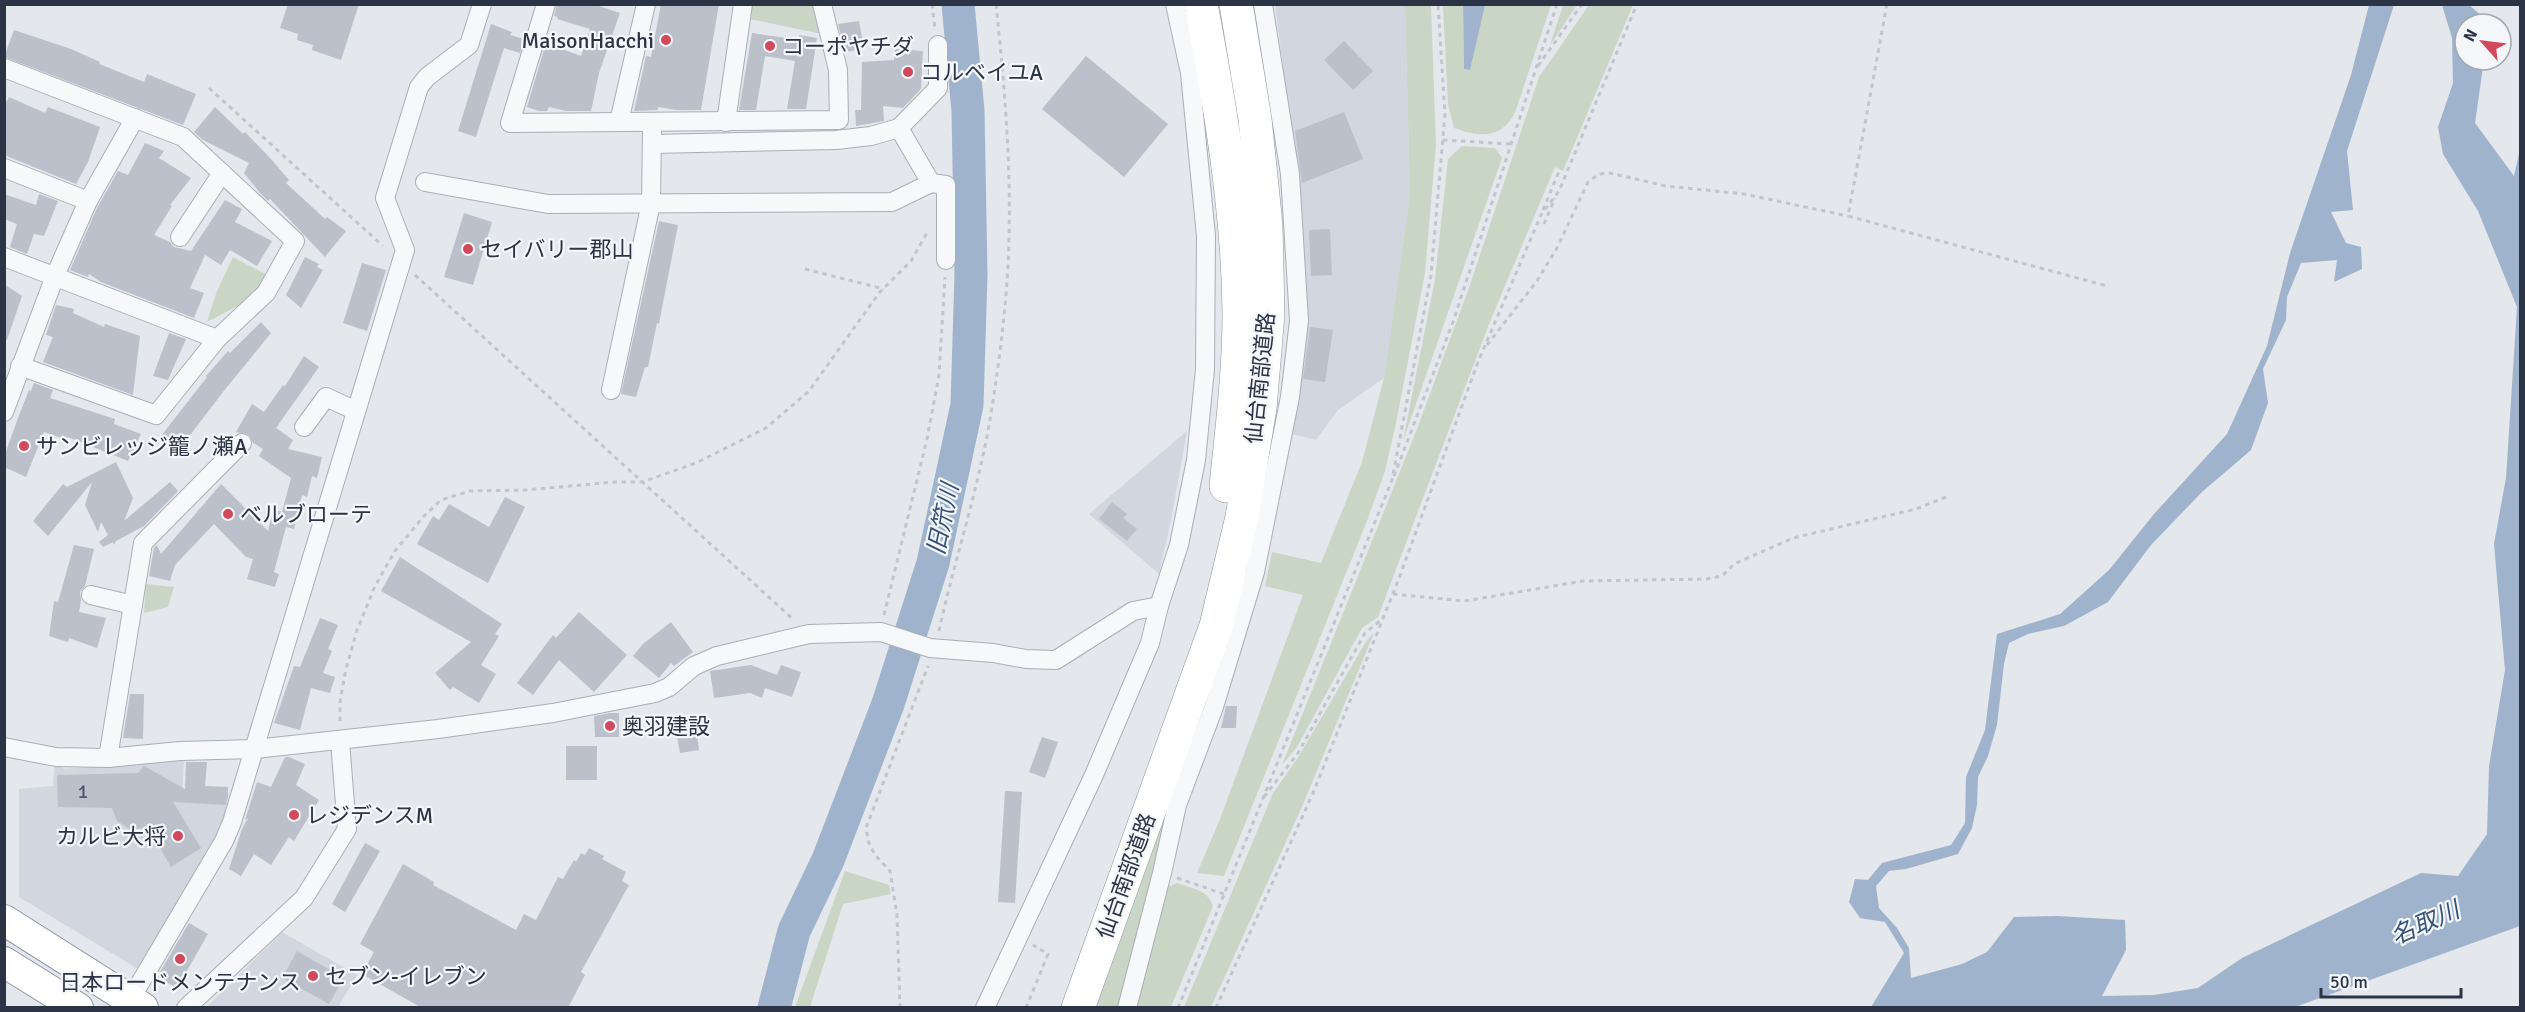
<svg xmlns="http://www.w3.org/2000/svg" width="2525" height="1012" viewBox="0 0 2525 1012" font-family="Signika,'Noto Sans JP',sans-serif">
<rect width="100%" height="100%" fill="#e4e7ec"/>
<g fill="#d2d6de">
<polygon points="1275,5 1405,5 1410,195 1384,378 1338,410 1316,440 1292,434 1289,114"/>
<polygon points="1187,431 1171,520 1159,574 1089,514"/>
<polygon points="184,758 182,800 231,805 220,837 138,969 19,897 19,789 53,786 55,763 65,769"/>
<polygon points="282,932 357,975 338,1007 206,1008"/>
</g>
<g fill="#c9d6c5">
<polygon points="751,5 811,5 818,7 822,34 750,19"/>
<polygon points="1405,5 1431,5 1436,144 1425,273 1396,423 1385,471 1367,521 1224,876 1197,873 1220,819 1303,595 1265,586 1272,552 1321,563 1362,462 1384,378 1410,195"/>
<path d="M1443 5H1463L1464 69 1469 70 1485 5H1551L1516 110C1503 139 1481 138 1454 128L1448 104Z"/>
<polygon points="1563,5 1577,5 1550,45"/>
<polygon points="1589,5 1633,5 1563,171 1555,167 1489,324 1378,617 1362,628 1297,747 1282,765 1417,429 1470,285 1539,77"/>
<polygon points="1462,146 1495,148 1502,158 1403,441 1435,279 1448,159"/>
<polygon points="233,257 267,275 253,298 207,322 217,291"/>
<polygon points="146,584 174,587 168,607 144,613"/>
<polygon points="1374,633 1304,802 1211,1007 1184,1007 1273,793 1299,756 1367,640"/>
<polygon points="1165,817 1144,916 1119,1007 1096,1008"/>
<polygon points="845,871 889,885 891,894 843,904 810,1007 795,1007"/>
<path d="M1177 883C1193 889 1207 889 1213 906L1171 1007 1132 1008 1164 889Z"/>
</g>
<g fill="#9fb4cc">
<polygon points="1463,5 1485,5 1470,70 1464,69"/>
<polygon points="2369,5 2394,5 2347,151 2353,210 2331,212 2346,243 2361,247 2362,269 2334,282 2337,260 2301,263 2287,297 2286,320 2263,369 2268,403 2251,450 2202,492 2151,545 2108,602 2064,626 2028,634 2009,643 2004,664 1997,725 1988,756 1978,777 1977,805 1972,828 1958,854 1906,869 1889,871 1876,886 1879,908 1897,928 1909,948 1911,978 1962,964 1987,952 2014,917 2057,916 2125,920 2126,950 2102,996 2154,995 2198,988 2242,958 2421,873 2458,876 2487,834 2489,766 2505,670 2494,544 2506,478 2517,307 2478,211 2443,154 2438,127 2453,83 2452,38 2442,5 2468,4 2485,19 2485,24 2465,24 2465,60 2484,60 2475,123 2514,176 2520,149 2520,926 2295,1007 1871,1007 1904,953 1885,922 1860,918 1849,902 1855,879 1868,880 1882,863 1951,845 1965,823 1966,777 1985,730 1997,634 2060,614 2109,570 2154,514 2227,434 2267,346 2290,253 2351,75"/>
</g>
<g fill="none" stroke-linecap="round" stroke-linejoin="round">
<polyline stroke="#9fb4cc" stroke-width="33" points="774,1008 794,931 828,860 888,704 933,563 967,405 971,274 968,111 958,4"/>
</g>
<g fill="#bbc0ca">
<polygon points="288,4 359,4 341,60 312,50 313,45 297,40 298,34 280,28"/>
<polygon points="557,4 593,4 620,13 599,73 591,111 566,111 549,107 547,111 539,111 527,107 545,46 548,44 581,56 590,29 557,19 558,17 554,16"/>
<polygon points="661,4 719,4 701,110 677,110 658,107 658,110 634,111 646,56 651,57"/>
<polygon points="859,21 864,49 845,52 838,24"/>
<polygon points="491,24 512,32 510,35 524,39 520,53 504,48 476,137 458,131"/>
<polygon points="14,30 71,49 100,62 99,64 144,82 147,74 196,94 183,125 4,57"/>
<polygon points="752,33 799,40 799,35 817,38 806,109 787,109 795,61 765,56 756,110 739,110"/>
<polygon points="1344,41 1373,71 1353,90 1324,60"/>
<polygon points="895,49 923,51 921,89 903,108 883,106 884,121 856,126 855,110 861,110 862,62 894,60"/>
<polygon points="1086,56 1168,124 1124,177 1042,109"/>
<polygon points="9,97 45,113 48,107 100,127 88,162 76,184 4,155 4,106"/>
<polygon points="215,107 243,134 245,132 271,159 289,180 286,183 325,219 327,217 346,231 325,257 270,199 268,201 260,193 244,173 249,163 203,140 194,132"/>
<polygon points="1344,112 1363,159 1302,183 1295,131"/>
<polygon points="145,143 164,151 159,158 191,178 170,205 172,206 154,235 170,242 174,247 191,251 225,200 242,209 235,222 272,241 257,266 230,250 221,265 205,255 190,288 204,293 194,318 101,282 89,274 88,277 70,270 97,208 118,171 128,175"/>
<polygon points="4,194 36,205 39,194 58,201 44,236 34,234 27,254 10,247 17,224 4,219"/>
<polygon points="464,213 492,222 473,285 444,277"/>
<polygon points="659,221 678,225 659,324 657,323 648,367 645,367 636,397 621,394"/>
<polygon points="1330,229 1332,275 1311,276 1309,230"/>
<polygon points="305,257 319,264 317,267 323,270 301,308 286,295"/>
<polygon points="362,263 386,270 367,331 343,323"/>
<polygon points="4,284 22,296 7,340 4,340"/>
<polygon points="56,305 74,309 73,313 104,327 105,324 140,336 133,395 43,362 53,337 46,335"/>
<polygon points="261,322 271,333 223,392 178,451 161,436 207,377 206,376 228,351 230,353"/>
<polygon points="1310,327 1333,330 1325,382 1303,379"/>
<polygon points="169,333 186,339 168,380 153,376"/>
<polygon points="304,356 319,367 276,428 293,440 288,449 322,457 317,478 312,476 307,497 302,495 294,529 286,527 274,572 279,574 275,587 247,579 253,559 246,557 214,524 175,565 170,581 149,576 154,548 157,545 161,554 221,484 268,531 273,509 282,512 291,478 259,456 263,449 253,443 249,435 236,432 252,404 264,412 283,385 285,386"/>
<polygon points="34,383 53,390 50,398 115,419 114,424 141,434 128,461 68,437 67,440 44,432 26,477 4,467 4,457 18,418 29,390 31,391"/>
<polygon points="116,462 133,498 124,521 170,482 178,491 144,526 116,541 114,545 113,542 103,547 99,542 108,535 101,522 98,532 85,505 92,482 48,536 33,521 63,484 67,487"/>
<polygon points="505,497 525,507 488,583 417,544 433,516 439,520 449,504 489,527"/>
<polygon points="1112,502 1127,514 1123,518 1137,529 1127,541 1099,519"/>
<polygon points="74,545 94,549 85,586 80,592 81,600 79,612 106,618 97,648 69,638 68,642 49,636 54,601 58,602"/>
<polygon points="400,557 502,624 495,634 499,636 481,665 496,674 479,703 453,687 450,690 435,673 471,642 381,591"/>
<polygon points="579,612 627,655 594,692 559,660 533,695 517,683 553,635 556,638"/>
<polygon points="320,618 338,625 328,649 332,651 323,673 335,677 330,693 311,688 300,730 274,723 294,666 300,667"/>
<polygon points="671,622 693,652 674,666 671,663 659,678 633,656 643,644"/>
<polygon points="751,665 777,675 781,665 801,672 792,697 765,688 762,698 750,693 714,698 710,671"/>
<polygon points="130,694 144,694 143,739 123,738"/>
<polygon points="1226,706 1237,706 1236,728 1221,728"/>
<polygon points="610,713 619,713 619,737 595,737 594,716"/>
<polygon points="695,721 699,750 680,753 675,725"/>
<polygon points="1042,737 1058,742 1045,778 1029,772"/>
<rect x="566" y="746" width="31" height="34"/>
<polygon points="285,757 289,757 305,764 296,785 319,800 294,841 289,837 271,865 254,854 241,876 229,869 242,829 248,818 245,820 257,782 271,787"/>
<polygon points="186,762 207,762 205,786 228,787 228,797 226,805 173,802 201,848 171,867 148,827 131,830 117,821 112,808 58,807 57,775 138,773 144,766 185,789"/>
<polygon points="1005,791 1022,792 1015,903 998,902"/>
<polygon points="365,843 380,851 345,912 332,904"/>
<polygon points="589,848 604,856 602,859 626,872 622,881 629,885 581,972 585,975 568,1008 422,1008 362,974 374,952 360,944 403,864 434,882 433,885 516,930 524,914 536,920 558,877 563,879 574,860 576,862 581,853 585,855"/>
<polygon points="189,923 208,934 177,988 157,977"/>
<polygon points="297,951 344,978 329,1004 282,978"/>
</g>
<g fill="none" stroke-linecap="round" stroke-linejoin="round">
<g stroke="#a9aeb7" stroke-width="20">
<g id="minor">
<polyline points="546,4 510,123 839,120 838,70 822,4"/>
<polyline points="4,68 183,137 295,241 266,293 217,339 4,257"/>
<polyline points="619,122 646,4"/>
<polyline points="726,122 743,4"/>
<polyline points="899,128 938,88 938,45"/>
<polyline points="4,168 88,201"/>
<polyline points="425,182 548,204 892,202 931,183 899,128 871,136 836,140 653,144"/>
<polyline points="931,183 946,185 946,260"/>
<polyline points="180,237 222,173"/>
<polyline points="20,366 156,415 217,339"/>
<polyline points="611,390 651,203 652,131"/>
<polyline points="4,412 55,276 88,201 135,118"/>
<polyline points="304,427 326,397 356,411"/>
<polyline points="91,595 133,605"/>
<polyline points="4,747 56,757 108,758 180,751 255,749 438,729 553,713 655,693 669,687 694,666 717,656 809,634 881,632 930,648 993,653 1026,659 1056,660 1133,611 1159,606"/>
<polyline points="108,758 143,543 242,443"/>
<polyline points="130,1000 224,841 232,822 405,250 385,198 419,87 427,77 469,45 482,4"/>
<polyline points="186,1008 304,898 347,829 340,741"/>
<polyline points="985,1008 1094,775 1150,643 1159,606 1179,545 1196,460 1205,369 1206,236 1190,73 1175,4"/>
<polyline points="1127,1008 1162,873 1177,805 1214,707 1255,572 1290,397 1299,321 1290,174 1263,4"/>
</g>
</g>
<g stroke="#8b94a3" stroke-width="32">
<g id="trunk">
<polyline points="4,920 143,1008"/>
<polyline points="4,962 78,1008"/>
</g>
</g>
<g stroke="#8b94a3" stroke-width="34">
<g id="motorway">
<path d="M1201 4C1220 105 1238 210 1239 313 1239 371 1232 428 1226 486"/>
<polyline points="1078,1008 1216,626 1242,517 1260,408 1268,314 1266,225 1255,119 1236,4"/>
</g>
</g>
<g stroke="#c2c5cb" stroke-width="3" stroke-dasharray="4.5 4.5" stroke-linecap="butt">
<polyline points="932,4 935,29"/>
<polyline points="1887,4 1848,216 2107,286"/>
<polyline points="1538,66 1582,4"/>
<polyline points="209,88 383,246"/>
<polyline points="1443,140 1511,144"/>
<polyline points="1543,210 1560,169"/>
<polyline points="1544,224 1555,198"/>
<polyline points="805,269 884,289"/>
<polyline points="415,275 794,620"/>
<polyline points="1487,345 1537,281 1557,248 1588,182 1599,174 1610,173 1666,186 1744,194 1848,216"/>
<polyline points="1394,476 1453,322 1557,4"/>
<polyline points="1393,594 1464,601 1583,581 1707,579 1722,576 1734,564 1793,538 1916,509 1946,497"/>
<polyline points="884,615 927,439 939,375 945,277"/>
<path d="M939 631C955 558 979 487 991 414 1000 356 1008 295 1009 237 1011 160 1004 81 996 4"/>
<polyline points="340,721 340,701 346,669 357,630 375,586 395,551 423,517 441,500 470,491 526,490 615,482 642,482 696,463 766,428 809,391 879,293 911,261 928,231"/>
<polyline points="1264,797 1298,753 1365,633 1380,621"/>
<polyline points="1177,878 1224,894"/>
<polyline points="900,1008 897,915 890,871 875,855 869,843 866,828 928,666"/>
<polyline points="1026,1008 1048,954 1033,945"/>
<polyline points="1178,1008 1392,480 1431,275 1445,114 1438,4"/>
<polyline points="1216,1008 1313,793 1398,581 1478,362 1541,215 1559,191 1637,4"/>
</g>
<use href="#minor" stroke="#f7f8fa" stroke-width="18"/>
<use href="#trunk" stroke="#fff" stroke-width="30"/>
<use href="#motorway" stroke="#fff" stroke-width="33"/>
</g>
<g fill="#d1495b" stroke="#f4f6f9" stroke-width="2">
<circle cx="666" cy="40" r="6"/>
<circle cx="770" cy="46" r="6"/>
<circle cx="908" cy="72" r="6"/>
<circle cx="468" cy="249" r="6"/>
<circle cx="24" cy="446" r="6"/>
<circle cx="228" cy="514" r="6"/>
<circle cx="610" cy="726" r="6"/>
<circle cx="294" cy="815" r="6"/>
<circle cx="178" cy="836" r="6"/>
<circle cx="180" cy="959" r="6"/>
<circle cx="313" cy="976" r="6"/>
</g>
<g text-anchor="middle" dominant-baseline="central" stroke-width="4.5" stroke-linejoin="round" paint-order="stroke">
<g font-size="20" fill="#4f5766">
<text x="83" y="791">1</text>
</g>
<g font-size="22" fill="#2b3445" stroke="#f4f6f9" text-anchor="start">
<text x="654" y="40" text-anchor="end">MaisonHacchi</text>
<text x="782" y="46">コーポヤチダ</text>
<text x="920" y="72">コルベイユA</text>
<text x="480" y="249">セイバリー郡山</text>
<text x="36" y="446">サンビレッジ籠ノ瀬A</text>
<text x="240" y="514">ベルブローテ</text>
<text x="622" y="726">奥羽建設</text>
<text x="306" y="815">レジデンスM</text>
<text x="166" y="836" text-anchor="end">カルビ大将</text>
<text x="325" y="976">セブン-イレブン</text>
<text x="180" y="982" text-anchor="middle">日本ロードメンテナンス</text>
</g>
<g font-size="22" fill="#2b3445" stroke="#f4f6f9">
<text transform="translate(1260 378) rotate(-84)">仙台南部道路</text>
<text transform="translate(1126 876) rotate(-70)">仙台南部道路</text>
</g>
<g font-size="24" font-style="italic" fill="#34527a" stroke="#f4f6f9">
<text transform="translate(943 519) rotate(-78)">旧笊川</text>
<text transform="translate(2425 923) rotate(-24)">名取川</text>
</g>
</g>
<rect width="2525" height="1012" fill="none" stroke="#2b3445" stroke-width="12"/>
<g transform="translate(2483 42) rotate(298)"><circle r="28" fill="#f4f6f9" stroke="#a4a8b1" stroke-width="1.5"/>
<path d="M0-4.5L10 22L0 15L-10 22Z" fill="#d1495b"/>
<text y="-9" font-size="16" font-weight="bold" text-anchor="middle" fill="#2b3445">N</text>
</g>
<path d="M2321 988v9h140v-9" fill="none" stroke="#2b3445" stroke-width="3"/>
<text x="2330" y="988" font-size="18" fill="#2b3445" stroke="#f4f6f9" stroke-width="4.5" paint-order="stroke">50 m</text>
</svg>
